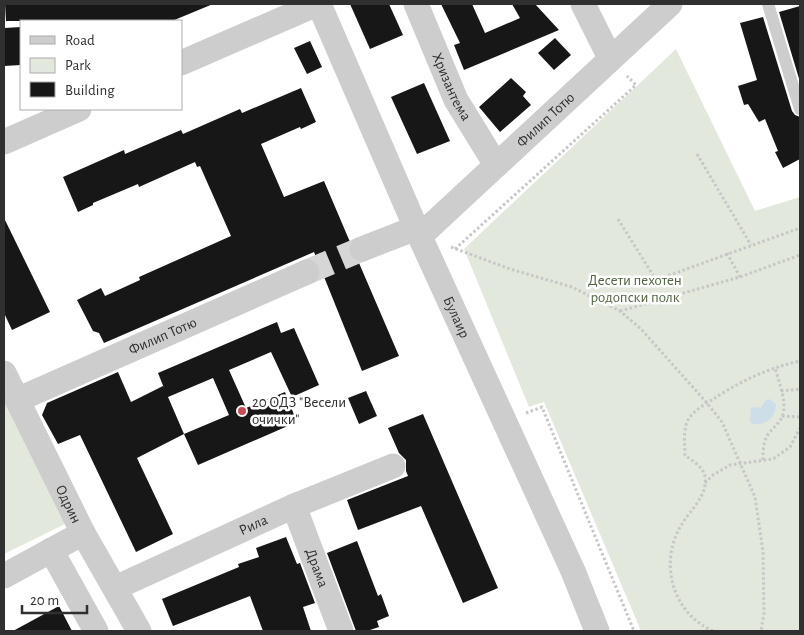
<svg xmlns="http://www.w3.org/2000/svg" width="804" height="635" viewBox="0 0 804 635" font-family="'Alegreya Sans',sans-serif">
<rect width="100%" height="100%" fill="#fff"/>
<g fill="#e3e8dc">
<polygon points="676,49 755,211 800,197 800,631 641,631 544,402 529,407 464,249"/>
<polygon points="4,401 69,522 4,554"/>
</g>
<path fill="#cedee8" d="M768 399 771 400 776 404C776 418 765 426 752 424L749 419 751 414 750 409 753 407 761 408 765 401Z"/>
<g fill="#171717" fill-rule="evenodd">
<polygon points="5,4 213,4 172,21 6,21"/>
<polygon points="350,4 389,4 403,35 370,49"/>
<polygon points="441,4 472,4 485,33 520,18 512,4 535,4 559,30 464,70 454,45 460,43"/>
<polygon points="800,6 800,82 779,12"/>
<polygon points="763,17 792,111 795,115 800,117 800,159 783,168 775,152 778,151 765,119 759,122 748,104 744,105 738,86 757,80 740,23"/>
<polygon points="21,27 21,65 4,66 4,28"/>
<polygon points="555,38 571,55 554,70 538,53"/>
<polygon points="310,41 322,67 307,74 294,48"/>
<polygon points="511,78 526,92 523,96 531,105 500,132 479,107"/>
<polygon points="424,83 450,141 417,154 391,97"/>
<polygon points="301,88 316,122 301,129 300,127 261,144 284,197 324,181 350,242 348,247 349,255 353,260 359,263 399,356 362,371 314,252 104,343 99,333 93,331 77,300 101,288 105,296 140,280 139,277 231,236 200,166 197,167 195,162 139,187 138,184 93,203 93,205 78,212 63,177 124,150 125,154 181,130 183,134 240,109 242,113"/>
<polygon points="4,218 50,312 12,330 4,313"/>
<path d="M277 322 281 333 294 328 319 385 292 397 271 352 229 370 246 408 285 392 297 422 198 465 184 434 137 458 173 534 136 552 80 435 58 444 42 415 47 403 118 372 131 402 163 386 164 388 158 373ZM213 378 229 415 184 434 168 397Z"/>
<polygon points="366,391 377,416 359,424 348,398"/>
<polygon points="423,414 498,588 463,603 421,506 358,530 347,500 408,476 406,471 406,460 399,453 388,428"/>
<polygon points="286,537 297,564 300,563 315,603 303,607 311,631 263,631 250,596 173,626 162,599 239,567 238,564 259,557 256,548"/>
<polygon points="357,541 378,596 381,594 389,616 377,621 379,627 367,631 356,631 327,553"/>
<polygon points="59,606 72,631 13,631"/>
</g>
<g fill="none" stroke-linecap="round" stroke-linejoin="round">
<polyline stroke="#d6d6d6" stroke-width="25" stroke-dasharray="25 12" stroke-linecap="butt" points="307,272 362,249"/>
<g stroke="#c7c7c7" stroke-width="3" stroke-dasharray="2.5 2.5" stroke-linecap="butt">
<polyline points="697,154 751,245"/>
<polyline points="618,219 656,280 800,228"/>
<polyline points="451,247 510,269 572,287 620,311 641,329 707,403 722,422 755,497 763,552 764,613 761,631"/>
<polyline points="455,249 636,85 627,76"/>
<polyline points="727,253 740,277"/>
<polyline points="620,311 740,277 800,255"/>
<polyline points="781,391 800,389"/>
<polyline points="526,413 542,407 634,631"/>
<polyline points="782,416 800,417"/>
<path d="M763 460C763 451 763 441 769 433 774 427 781 422 783 414 787 400 778 381 775 367"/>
<polyline points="705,483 713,475 730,465 773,459 790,447 800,428"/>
<path d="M713 631C672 613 658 562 682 524 690 510 708 496 705 477 704 467 692 461 685 455 685 444 682 427 690 417 697 408 709 402 718 396 745 379 769 368 800 361"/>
</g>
<polyline stroke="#cdcdcd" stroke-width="12" points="768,4 800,109"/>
<g stroke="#cdcdcd" stroke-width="25">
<path id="s1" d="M319 4 416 228 573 571 597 631"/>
<path id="s2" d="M416 4 456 100 496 165"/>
<polyline points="583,4 610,58"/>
<polyline points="181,63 317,4"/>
<polyline points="4,142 79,109"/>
<path id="s3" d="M420 236 670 4"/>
<polyline points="362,249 416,228"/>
<path id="s4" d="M4 373 83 533 139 631"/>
<path id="s5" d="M17 400 307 272"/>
<path id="s6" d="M294 506 341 631"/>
<polyline points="51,550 96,631"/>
<polyline points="4,576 83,533"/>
<path id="s7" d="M115 588 294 506 393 466"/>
</g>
</g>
<circle fill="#d04854" stroke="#fff" stroke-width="2" cx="242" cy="411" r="5"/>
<g text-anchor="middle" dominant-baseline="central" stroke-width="5" stroke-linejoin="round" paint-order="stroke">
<g font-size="15" fill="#303030" stroke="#fff">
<text stroke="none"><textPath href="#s2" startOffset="90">Хризантема</textPath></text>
<text stroke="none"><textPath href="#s3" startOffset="171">Филип Тотю</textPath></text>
<text stroke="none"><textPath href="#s1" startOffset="342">Булаир</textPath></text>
<text stroke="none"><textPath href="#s5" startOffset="159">Филип Тотю</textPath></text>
<text stroke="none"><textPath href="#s4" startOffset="146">Одрин</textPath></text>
<text stroke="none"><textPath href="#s7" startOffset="152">Рила</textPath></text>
<text stroke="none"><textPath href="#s6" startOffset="66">Драма</textPath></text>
</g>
<g font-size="15" fill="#536642" stroke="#fff">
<text x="635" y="280">Десети пехотен<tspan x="635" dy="17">родопски полк</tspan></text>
</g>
<g font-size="15" fill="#303030" stroke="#fff" text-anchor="start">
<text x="252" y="402">20 ОДЗ "Весели<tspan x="252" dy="17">очички"</tspan></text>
</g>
</g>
<rect width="804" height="635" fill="none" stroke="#303030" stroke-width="10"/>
<rect x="20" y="20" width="162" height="90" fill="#ffffff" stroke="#acacac"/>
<rect x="30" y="36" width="25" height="8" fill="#cdcdcd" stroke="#acacac"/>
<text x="65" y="45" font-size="15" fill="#303030">Road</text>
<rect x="30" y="58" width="25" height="15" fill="#e3e8dc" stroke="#acacac"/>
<text x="65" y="70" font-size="15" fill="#303030">Park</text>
<rect x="30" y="82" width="25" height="15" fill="#171717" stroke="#acacac"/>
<text x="65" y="95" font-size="15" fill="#303030">Building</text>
<path d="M22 605v8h65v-8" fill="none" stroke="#303030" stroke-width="2.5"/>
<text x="30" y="605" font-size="15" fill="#303030" stroke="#ffffff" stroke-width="4" paint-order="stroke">20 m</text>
</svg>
